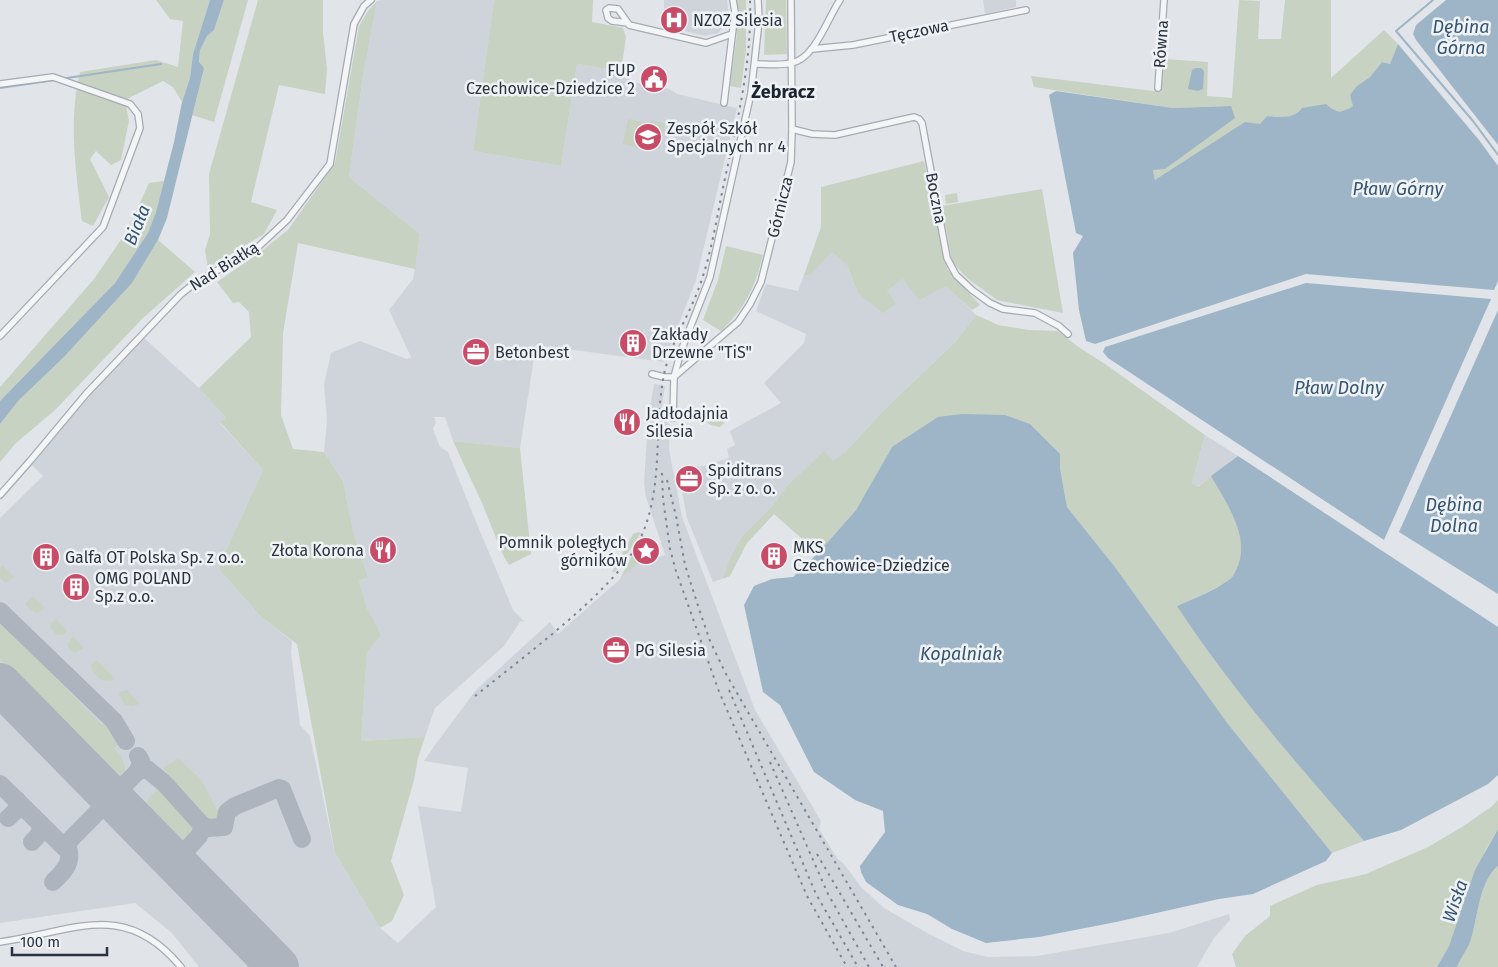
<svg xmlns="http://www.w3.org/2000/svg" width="1498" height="967" viewBox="0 0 1498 967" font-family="'Fira Sans',sans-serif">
<rect width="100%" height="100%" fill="#e1e4e9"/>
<g fill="#cfd4db">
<polygon points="382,0 494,0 473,151 561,166 577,64 621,71 633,82 669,89 677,94 737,108 696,280 664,362 536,345 520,448 453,441 445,417 434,417 436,422 433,429 440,447 448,452 472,512 513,610 524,621 520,622 504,646 435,708 425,737 361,741 367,652 380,635 367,608 359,580 368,578 353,531 343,481 324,452 327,420 324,385 331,353 360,341 407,359 411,357 389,310 413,279 420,234 349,177 363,76 377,1"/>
<polygon points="664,0 727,0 729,17 726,25 718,33 705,36 685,31 687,17 664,11"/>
<polygon points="983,0 1016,0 1016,7 985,14"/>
<polygon points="832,252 847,265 858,293 887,291 903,279 946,285 976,315 955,342 885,409 845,452 833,462 824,452 786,487 773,505 742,536 731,556 722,579 713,582 687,518 678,469 704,466 729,458 727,449 735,445 730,431 781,403 764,383 804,343 806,334 756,311 766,284 798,291 804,275 810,274"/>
<polygon points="143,337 199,388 226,418 220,423 263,470 218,568 261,617 292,641 291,652 300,725 310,736 335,853 380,928 398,943 436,907 418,806 461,812 468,768 424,761 435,745 476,690 550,622 558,634 636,565 665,555 646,497 644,484 648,419 654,384 665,386 661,412 664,420 670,425 669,450 682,517 755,710 821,821 819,829 837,858 844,864 861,887 884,908 929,934 963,951 988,957 1037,956 1169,933 1229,914 1230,920 1214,938 1197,967 199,967 172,933 135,903 0,923 0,518 43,476 32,465 77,410"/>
<polygon points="1205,435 1238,456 1197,487 1192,483"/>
</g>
<g fill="#c7d2c2">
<path d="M156 0H210L193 54 190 78 182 102 173 87 163 81 125 100 129 121 121 160 111 165 96 151 90 159 109 197 93 226 82 221C76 172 68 121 80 72L156 60 178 67 183 21 170 19Z"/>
<polygon points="224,0 248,0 214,122 192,115 197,97 200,50 207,36 214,30"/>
<polygon points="258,0 323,0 323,32 327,69 325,94 279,85 251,202 277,210 264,234 208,268 205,250 210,234 209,174"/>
<polygon points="494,0 593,0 592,22 623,28 626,37 621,71 577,64 561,166 473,151"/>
<polygon points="736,0 746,0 746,49 741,88 730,86 737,34"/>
<polygon points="766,0 786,0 787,54 764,55"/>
<polygon points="1239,0 1260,1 1258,39 1281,39 1285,0 1331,0 1331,78 1384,30 1398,44 1390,64 1382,62 1370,77 1357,86 1353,106 1345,111 1333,111 1297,114 1286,117 1267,116 1260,124 1155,180 1153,170 1231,106 1173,108 1034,87 1031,76 1161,92 1164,59 1208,62 1207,96 1232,98"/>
<polygon points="377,1 363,76 349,177 420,234 415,269 298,243 283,333 281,415 293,449 324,452 343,481 353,531 368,578 359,580 367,608 381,635 367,652 361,741 425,737 418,758 414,780 391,861 404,895 392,921 380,928 335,853 297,644 261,617 218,568 263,470 220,422 226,418 199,388 251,337 249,312 239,302 233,303 217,282 259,253 288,230 335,163 359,26 368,11"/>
<polygon points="628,119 645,122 640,148 623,144"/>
<polygon points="651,120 665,123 660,149 645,146"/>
<polygon points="924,161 948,270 980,305 972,310 946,286 919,300 903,279 887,291 896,304 883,313 858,293 847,265 832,252 810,275 804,275 821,227 821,187"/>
<polygon points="164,181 156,212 148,233 115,283 0,401 0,387 94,279 127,231 149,183"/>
<polygon points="1042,189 1063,313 997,300 967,278 952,262 942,206"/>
<polygon points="957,193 958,202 946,204 945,195"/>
<polygon points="158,240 195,272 142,319 55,410 15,444 0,462 0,424 19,400 64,357 132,283"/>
<path d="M726 246 763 255C754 289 747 305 721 331L703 320 718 280Z"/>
<path d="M976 315 998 325 1029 330 1058 331 1077 346 1105 364 1205 435 1192 483 1198 487 1211 476C1226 503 1252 538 1236 570 1234 573 1233 577 1230 579 1214 591 1194 597 1178 606 1232 690 1299 765 1364 841L1332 853 1228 724 1115 567 1067 507 1060 468V455L892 447 856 510 818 553 774 514 747 543 730 576 722 579 731 556 742 536 773 505 786 487 824 451 833 461 845 452 885 409 955 342Z"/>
<polygon points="723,416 725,418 724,423 720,427 711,425 703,420"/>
<polygon points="453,441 520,448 531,554 509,565 503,555 482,503"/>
<polygon points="638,532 641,533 615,572 612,572 633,534"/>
<polygon points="643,535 648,546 640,551 642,555 650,553 652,560 636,565 620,579"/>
<polygon points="3,566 14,577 6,583 0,578 0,568"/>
<polygon points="33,596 45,608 38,613 32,611 25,604"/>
<path d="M0 617 51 666 52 674 102 725 106 722 113 730 118 745 114 748C122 755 128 768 124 778L118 777 0 659Z"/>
<polygon points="56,619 67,631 63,635 56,634 50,627 51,623"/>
<polygon points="73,636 84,648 74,653 67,646"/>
<path d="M97 660 115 679C102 684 96 678 90 665Z"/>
<polygon points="127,690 140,704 132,706 125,705 119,695 120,692"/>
<polygon points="177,759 180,760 202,781 223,821 215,825 208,823 166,781 171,777 163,768"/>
<polygon points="162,786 197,823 198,827 184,844 147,807 148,798"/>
<polygon points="1498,800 1498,829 1486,849 1449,946 1437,967 1236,967 1232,954 1245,936 1270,916 1270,906 1317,885 1366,874 1428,847 1462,827 1491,807"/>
<path d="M1498 866V967H1457C1461 957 1468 949 1471 939 1478 917 1479 881 1498 866Z"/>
</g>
<g fill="#9db5c7">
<polygon points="210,0 224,0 214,30 207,36 200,50 199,62 204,68 167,218 158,240 132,283 64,357 19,400 0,424 0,401 115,283 148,233 156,212 174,142 182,102 190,78 193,54"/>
<polygon points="1446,0 1498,0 1498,145 1416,40 1413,34 1416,25"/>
<path d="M1398 44 1479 140 1498 166V281L1494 290 1306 274 1095 344 1086 341 1079 310 1073 253 1083 236 1076 233 1049 95 1056 91 1173 108 1231 106 1235 118 1165 169 1153 170 1155 180 1245 122 1260 124 1267 116C1281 117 1294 119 1302 108L1326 104C1336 113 1341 114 1353 106L1350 95 1357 86 1370 77 1382 62 1390 64Z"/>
<polygon points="1196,68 1201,68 1204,71 1203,89 1198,91 1188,89 1192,70"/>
<polygon points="1306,283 1491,299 1384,540 1108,358 1103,352 1105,347"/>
<polygon points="1498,310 1498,594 1399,532"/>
<polygon points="962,414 1005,415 1030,424 1060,454 1060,468 1067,507 1115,567 1228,724 1332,853 1326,861 1253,894 1219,899 1116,922 1039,937 986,943 952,929 927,914 898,905 866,882 861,872 860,866 885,832 883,811 855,800 814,772 780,705 763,692 744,605 754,586 772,579 793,577 818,553 856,510 892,447 938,417"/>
<path d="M1238 456 1498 627V775L1488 784 1401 830 1364 841C1298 765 1232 690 1177 606 1195 598 1214 591 1230 579 1233 577 1234 573 1236 570 1252 538 1226 503 1211 476Z"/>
<path d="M1498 829V866C1479 881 1478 917 1471 939 1468 949 1461 957 1457 967H1437L1449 946 1475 870Z"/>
</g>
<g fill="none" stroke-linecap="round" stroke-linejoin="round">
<g stroke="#9db5c7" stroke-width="2">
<polyline points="1433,0 1396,31 1473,121 1498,155"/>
<polyline points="67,78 161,64"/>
<polyline points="0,88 55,80"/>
</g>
<g stroke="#aeb4be" stroke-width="18">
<polyline points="0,611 114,721 126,741"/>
<polyline points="138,771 147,769 164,783 202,825 201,832 199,836 175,862"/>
<polyline points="0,784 67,850"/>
<path d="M8 818C15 812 18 809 17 800"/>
<polyline points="202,825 208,828 224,827 227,812 235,806 279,788 282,789 302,839"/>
<path d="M32 842C38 836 42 832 40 823"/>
<path d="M53 882C59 876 68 868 69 859 71 851 65 848 70 840L138 771 141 761 138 756"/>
</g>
<polyline stroke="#aeb4be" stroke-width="42" points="0,684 278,967"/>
<g stroke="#a6abb3" stroke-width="8">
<g id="minor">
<polyline points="628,23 618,9 609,8 606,10 608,18 612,21 628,23 629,25 706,43 732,34"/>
<polyline points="812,49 853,45 1026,10"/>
<path d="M755 64C767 64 780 66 791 63 815 59 827 19 840 0"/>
<polyline points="0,84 53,77 130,104 138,114 140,128 103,227 0,336"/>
<polyline points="1158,88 1164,0"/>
<polyline points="724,103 735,12 733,0"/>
<polyline points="792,129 812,134 835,135 914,117 919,119 922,123 947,258 956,275 972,290 990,303 1003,309 1035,313 1059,326 1068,334"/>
<polyline points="652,374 664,377 674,377"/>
<polyline points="674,377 738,322 750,304 761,282 791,162 792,129 791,0"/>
<polyline points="673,418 674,377 681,351 710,277 751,93 759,21 758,0"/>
<polyline points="0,495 30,461 86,394 181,294 195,283 258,247 287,220 330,164 354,24 364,6 371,0"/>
<path d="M0 942C73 932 124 898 181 967"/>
</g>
</g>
<use href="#minor" stroke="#f3f5f7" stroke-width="5.5"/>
<g stroke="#7b8592" stroke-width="2" stroke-dasharray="2.5 5" stroke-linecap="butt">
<polyline points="662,473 663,499 670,549 676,571 718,689 807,896 847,967"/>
<polyline points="667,480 676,516 685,565 699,609 710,641 726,674 748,712 896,967"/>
<polyline points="729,690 816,894 858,967"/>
<path d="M475 696C515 664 556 633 593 598 610 581 627 564 638 543 666 489 652 427 665 370 673 338 691 312 701 282 712 250 717 216 724 183 737 122 752 63 750 0"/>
<polyline points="770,762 828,894 869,967"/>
<polyline points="817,854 883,967"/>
</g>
</g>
<defs>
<g id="hospital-disc" transform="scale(1.4375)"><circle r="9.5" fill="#c84b67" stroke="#f0f3f6"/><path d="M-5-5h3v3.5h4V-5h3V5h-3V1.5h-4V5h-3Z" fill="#fff"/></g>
<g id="civic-disc" transform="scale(1.4375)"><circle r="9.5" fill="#c84b67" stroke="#f0f3f6"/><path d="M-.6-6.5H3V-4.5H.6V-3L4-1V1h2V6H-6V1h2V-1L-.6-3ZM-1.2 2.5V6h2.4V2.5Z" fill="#fff"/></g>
<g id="school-disc" transform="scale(1.4375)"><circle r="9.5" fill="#c84b67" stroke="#f0f3f6"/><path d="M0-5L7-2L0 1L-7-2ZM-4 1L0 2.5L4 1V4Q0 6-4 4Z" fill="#fff"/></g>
<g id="building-disc" transform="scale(1.4375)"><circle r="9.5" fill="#c84b67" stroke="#f0f3f6"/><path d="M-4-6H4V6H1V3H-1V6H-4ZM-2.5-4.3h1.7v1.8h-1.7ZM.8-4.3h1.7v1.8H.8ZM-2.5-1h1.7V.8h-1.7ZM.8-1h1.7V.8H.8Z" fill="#fff"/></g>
<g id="office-disc" transform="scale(1.4375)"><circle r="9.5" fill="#c84b67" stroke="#f0f3f6"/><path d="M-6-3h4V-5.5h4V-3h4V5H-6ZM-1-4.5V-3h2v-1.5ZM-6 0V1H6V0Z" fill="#fff"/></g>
<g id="restaurant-disc" transform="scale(1.4375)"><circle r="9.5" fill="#c84b67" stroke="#f0f3f6"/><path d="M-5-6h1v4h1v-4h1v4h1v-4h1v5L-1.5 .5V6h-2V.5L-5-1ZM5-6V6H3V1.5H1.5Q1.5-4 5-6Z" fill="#fff"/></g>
<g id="sight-disc" transform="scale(1.4375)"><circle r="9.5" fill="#c84b67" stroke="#f0f3f6"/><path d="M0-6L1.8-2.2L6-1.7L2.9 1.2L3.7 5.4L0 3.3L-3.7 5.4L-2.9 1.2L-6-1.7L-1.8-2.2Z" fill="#fff"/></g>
</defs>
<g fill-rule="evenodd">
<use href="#hospital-disc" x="674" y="20"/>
<use href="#civic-disc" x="654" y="79"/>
<use href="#school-disc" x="648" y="137"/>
<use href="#building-disc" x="633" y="343"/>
<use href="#office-disc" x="476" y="352"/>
<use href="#restaurant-disc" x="627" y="422"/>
<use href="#office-disc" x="689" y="479"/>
<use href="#restaurant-disc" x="383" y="550"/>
<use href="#sight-disc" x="646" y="551"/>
<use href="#building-disc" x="774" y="556"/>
<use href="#building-disc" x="46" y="557"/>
<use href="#building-disc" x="76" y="587"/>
<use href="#office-disc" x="616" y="650"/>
</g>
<g text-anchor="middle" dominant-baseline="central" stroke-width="5" stroke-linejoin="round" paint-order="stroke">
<g font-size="16" fill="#2a3340" stroke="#f0f3f6" text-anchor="start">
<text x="693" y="20">NZOZ Silesia</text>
<text x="635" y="70" text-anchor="end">FUP<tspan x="635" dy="18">Czechowice-Dziedzice 2</tspan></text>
<text x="667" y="128">Zespół Szkół<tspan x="667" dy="18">Specjalnych nr 4</tspan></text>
<text x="652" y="334">Zakłady<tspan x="652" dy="18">Drzewne "TiS"</tspan></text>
<text x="495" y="352">Betonbest</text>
<text x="646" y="413">Jadłodajnia<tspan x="646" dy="18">Silesia</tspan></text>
<text x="708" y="470">Spiditrans<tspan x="708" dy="18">Sp. z o. o.</tspan></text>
<text x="627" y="542" text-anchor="end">Pomnik poległych<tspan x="627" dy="18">górników</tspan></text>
<text x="793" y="547">MKS<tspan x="793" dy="18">Czechowice-Dziedzice</tspan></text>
<text x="364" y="550" text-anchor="end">Złota Korona</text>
<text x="65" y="557">Galfa OT Polska Sp. z o.o.</text>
<text x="95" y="578">OMG POLAND<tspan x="95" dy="18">Sp.z o.o.</tspan></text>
<text x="635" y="650">PG Silesia</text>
</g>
<g font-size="16" fill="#2a3340" stroke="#f0f3f6">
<text transform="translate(919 31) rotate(-12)">Tęczowa</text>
<text transform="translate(1161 44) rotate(-86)">Równa</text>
<text transform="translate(936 198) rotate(79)">Boczna</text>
<text transform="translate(780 207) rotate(-76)">Górnicza</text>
<text transform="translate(224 266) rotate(-32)">Nad Białką</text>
</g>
<g font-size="18" font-style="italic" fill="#365572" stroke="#f0f3f6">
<text x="1461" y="27">Dębina<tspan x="1461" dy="21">Górna</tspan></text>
<text x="1398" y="189">Pław Górny</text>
<text transform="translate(137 225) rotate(-68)">Biała</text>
<text x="1339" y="388">Pław Dolny</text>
<text x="1454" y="505">Dębina<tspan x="1454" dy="21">Dolna</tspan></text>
<text x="961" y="654">Kopalniak</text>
<text transform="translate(1455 901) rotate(-71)">Wisła</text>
</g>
<g font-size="18" font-weight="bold" fill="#1c2431" stroke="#f0f3f6">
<text x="783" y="92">Żebracz</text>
</g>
</g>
<path d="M12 947v8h95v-8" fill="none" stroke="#2a3340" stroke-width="2.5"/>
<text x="20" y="947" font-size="15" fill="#2a3340" stroke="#f0f3f6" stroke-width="4" paint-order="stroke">100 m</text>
</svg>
